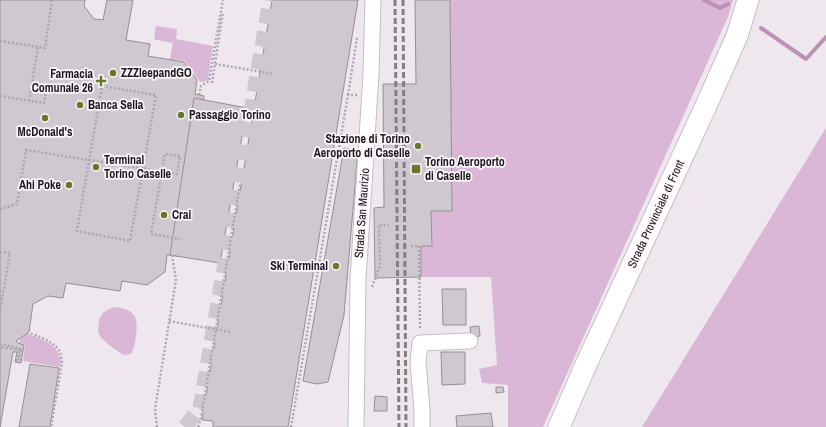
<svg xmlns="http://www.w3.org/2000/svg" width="826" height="427" viewBox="0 0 826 427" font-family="'Archivo Narrow',sans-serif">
<rect width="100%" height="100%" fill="#efe7ee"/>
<g fill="#dbb7d7">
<polygon points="450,0 733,0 728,17 543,427 508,427 508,385 482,383 479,369 497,365 491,277 421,277 421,246 432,246 431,211 452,210"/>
<polygon points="156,26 177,29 176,39 213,46 208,79 204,82 200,82 185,61 170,59 173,43 157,40 154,39"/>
<polygon points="826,128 826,427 642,427"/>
<path d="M114 307C134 309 139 316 136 336 135 342 135 348 131 354L124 355C117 351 100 340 98 332 98 329 99 325 99 322 100 313 106 310 114 307Z"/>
<path d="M21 333C35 336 57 342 60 358 61 362 61 364 59 367L23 361 25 344 19 343Z"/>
</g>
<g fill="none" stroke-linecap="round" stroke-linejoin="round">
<g stroke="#bb91b6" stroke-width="4">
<polyline points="704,0 720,8 728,4"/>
<polyline points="761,28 806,59 826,37"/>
</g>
</g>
<g fill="#d0c8cf" stroke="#968e95">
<polygon points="0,0 85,0 84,6 94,19 103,20 107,0 133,0 126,40 150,44 148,56 184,62 197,80 195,94 204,96 178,256 167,255 165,272 147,285 122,281 120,291 66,283 63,298 48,296 33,304 29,332 16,341 18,343 24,345 21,363 15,362 17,352 13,352 0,427"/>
<polygon points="272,0 358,0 288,427 213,427 213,421 202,420"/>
<polygon points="415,0 450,0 452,211 431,211 432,246 421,246 421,277 375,278 374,208 384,207 383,84 416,84"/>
<polygon points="194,98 247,108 220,263 170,255"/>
<polygon points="344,148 358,150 344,315 328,382 317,384 303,381"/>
<polygon points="442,289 466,289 466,325 443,325"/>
<polygon points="479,326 480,336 471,337 470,327"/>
<polygon points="441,352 465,352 465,384 442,385"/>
<polygon points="30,364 59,368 50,427 19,427"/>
<polygon points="496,387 503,387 504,392 496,393"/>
<polygon points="375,396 387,397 387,411 374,411"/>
<polygon points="491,413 493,427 457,427 456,416"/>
</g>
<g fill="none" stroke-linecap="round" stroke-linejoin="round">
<polyline stroke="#cfc8ce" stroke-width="15" stroke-dasharray="15 8" stroke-linecap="butt" points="185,427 200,408 270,0"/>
<g stroke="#c5bdc4" stroke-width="17">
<g id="minor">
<polyline points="356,427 358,279 371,74 373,0"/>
<polyline points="422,427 422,410 418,362 420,343 470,341"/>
</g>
</g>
<g stroke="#c5bdc4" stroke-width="23">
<polyline id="secondary" points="559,427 584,369 705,108 737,36 748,0"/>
</g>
<g stroke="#ada7ad" stroke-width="2.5" stroke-dasharray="2 2" stroke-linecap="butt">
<polyline points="0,41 45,48 52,0"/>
<polyline points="215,64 274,74"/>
<polyline points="212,83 223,12"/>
<polygon points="102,86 156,95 130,241 77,231"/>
<polyline points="199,95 201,86 209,81 223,0"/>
<polyline points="348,95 357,38"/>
<polyline points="0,96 44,103 47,83"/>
<polyline points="29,101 38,46"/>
<polyline points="0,209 17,204 26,150 177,174 180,156 165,154 151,234 180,239"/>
<polyline points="411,246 419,246 420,330"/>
<polyline points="0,252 10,253 0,311"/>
<polyline points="372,287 380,266 379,225 389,225"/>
<polyline points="169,321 230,332"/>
<path d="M27 333C37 335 55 342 60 352 61 355 61 359 62 362L51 427"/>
<polyline points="0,344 22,349 19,361 17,360 20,350 1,347 0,352"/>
<polyline points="157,427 155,409 176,280 172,255"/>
<polyline points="198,427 201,418 240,184"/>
<polyline points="291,427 348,95 358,95"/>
</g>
<use href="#minor" stroke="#fff" stroke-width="15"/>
<use href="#secondary" stroke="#fff" stroke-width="21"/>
<g stroke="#847f84" stroke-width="3" stroke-dasharray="6 3" stroke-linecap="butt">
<polyline points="395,0 399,427"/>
<polyline points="403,0 406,427"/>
</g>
</g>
<g fill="#677826" stroke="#fdf5fc" stroke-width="1.5">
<circle cx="113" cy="73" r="4"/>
<path d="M99 75h4v4h4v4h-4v4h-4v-4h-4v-4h4z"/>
<circle cx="80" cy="105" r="4"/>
<circle cx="181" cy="115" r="4"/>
<circle cx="45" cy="118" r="4"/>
<circle cx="418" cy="146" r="4"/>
<circle cx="96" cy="167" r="4"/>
<rect x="411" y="164" width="10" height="10" rx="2"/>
<circle cx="69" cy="185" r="4"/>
<circle cx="164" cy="215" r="4"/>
<circle cx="336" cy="266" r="4"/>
</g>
<g text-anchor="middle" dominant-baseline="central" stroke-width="3.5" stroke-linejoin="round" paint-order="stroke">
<g font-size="12" font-weight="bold" fill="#1b181b" stroke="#fdf5fc" text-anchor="start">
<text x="121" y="73">ZZZleepandGO</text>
<text x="93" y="74" text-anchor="end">Farmacia<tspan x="93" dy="14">Comunale 26</tspan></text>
<text x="88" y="105">Banca Sella</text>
<text x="189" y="115">Passaggio Torino</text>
<text x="45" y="132" text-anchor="middle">McDonald's</text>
<text x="410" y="139" text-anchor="end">Stazione di Torino<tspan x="410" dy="14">Aeroporto di Caselle</tspan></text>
<text x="104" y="160">Terminal<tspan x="104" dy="14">Torino Caselle</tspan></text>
<text x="425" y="162">Torino Aeroporto<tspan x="425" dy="14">di Caselle</tspan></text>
<text x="61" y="185" text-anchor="end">Ahi Poke</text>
<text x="172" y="215">Crai</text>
<text x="328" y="266" text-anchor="end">Ski Terminal</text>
</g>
<g font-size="12" fill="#1b181b" stroke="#fdf5fc">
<text transform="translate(362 213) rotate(-86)">Strada San Maurizio</text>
<text transform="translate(656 214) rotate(-65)">Strada Provinciale di Front</text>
</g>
</g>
</svg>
